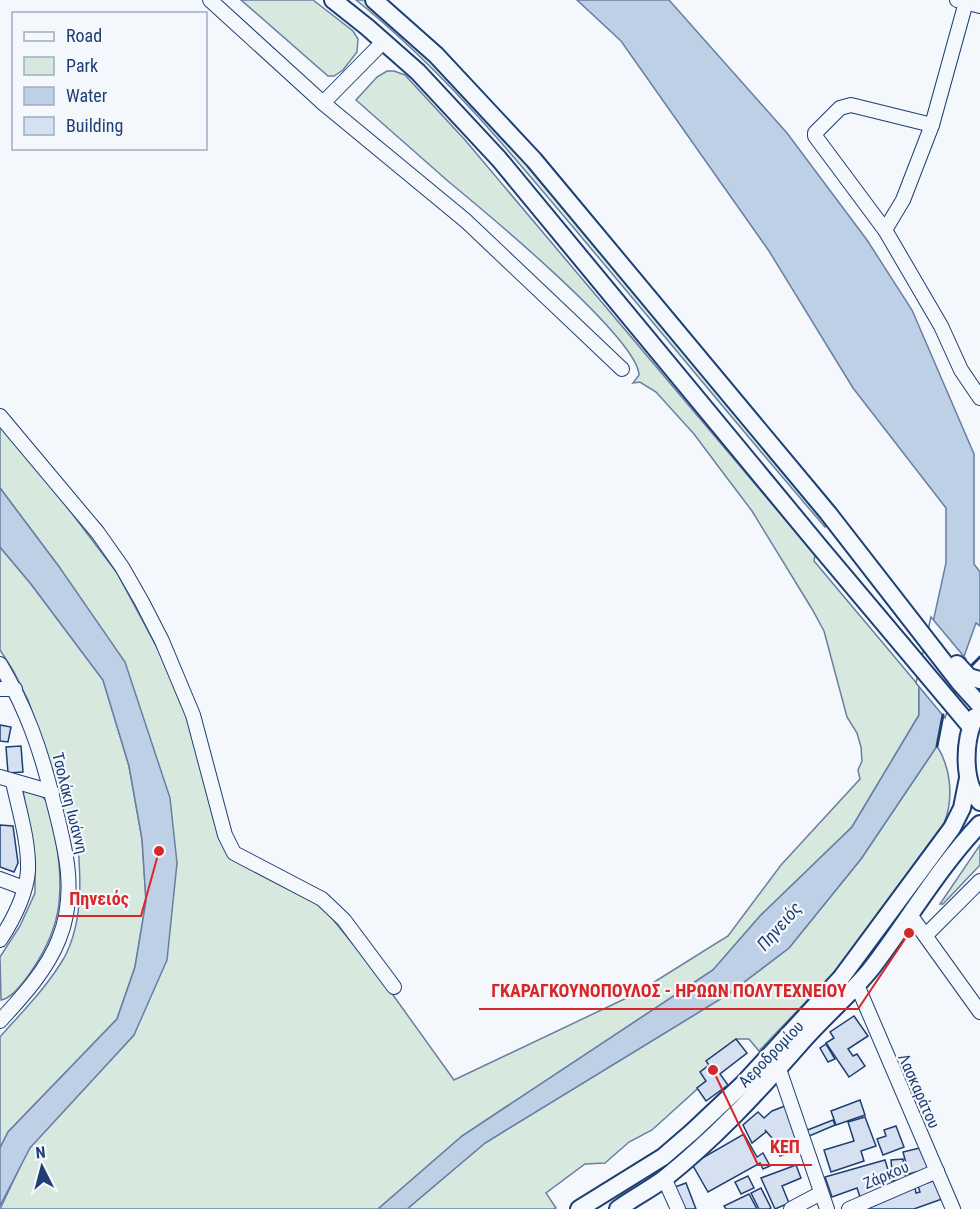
<svg xmlns="http://www.w3.org/2000/svg" width="980" height="1209" viewBox="0 0 980 1209" font-family="'Roboto Condensed',sans-serif">
<rect width="100%" height="100%" fill="#f4f7fb"/>
<g fill="#d7e8df" stroke="#687fa3" stroke-width="1.5">
<polygon points="241,0 313,0 353,31 358,39 357,52 343,70 334,76 328,76"/>
<path d="M356 0H365L379 10 483 112 827 521 825 527C743 432 664 335 583 239 512 154 442 69 356 0Z"/>
<path d="M387 71H394L405 75 465 140 815 555 814 561 919 686V715L852 827 760 916 713 970 462 1136 378 1209H0L29 1148 134 1035 177 863 60 568 0 488V425L55 491 117 573 193 715 233 850 313 895 383 981 454 1080 635 994 728 936 781 865 860 779 858 770 862 761 861 747 857 733 847 717 824 631 812 609 752 511 724 474 694 434 656 392 640 382 633 383 639 375C638 338 483 210 449 182 418 155 387 127 356 100L377 77Z"/>
<path d="M0 547 31 584 103 680 129 766 142 839 146 901 135 967 117 1019 8 1132 0 1148V1037C22 1012 47 987 64 958 86 918 80 865 76 822L65 823 50 764 28 700 13 670 0 650Z"/>
<path d="M937 746C951 768 954 799 944 823L838 968 759 1051 749 1039H736L707 1061 709 1065 706 1081 652 1130 629 1142 605 1163 585 1164 546 1193 556 1208 554 1209H407L485 1143 727 995 789 948 861 859Z"/>
<path d="M28 790 42 796C52 806 54 826 56 840 65 897 61 932 25 980 18 988 11 998 1 1000L0 957 20 926 35 893V861L23 791Z"/>
<polygon points="980,845 980,865 943,904 940,904"/>
</g>
<g fill="#bed0e5" stroke="#687fa3" stroke-width="1.5">
<polygon points="577,0 669,0 787,133 867,240 912,310 974,454 974,564 980,572 980,626 976,623 943,715 937,746 861,859 789,948 727,995 485,1143 407,1209 378,1209 462,1136 713,970 760,916 852,827 919,715 919,686 946,563 946,508 853,388 769,251 621,41"/>
<polygon points="0,488 60,568 125,662 170,798 177,863 167,960 134,1035 30,1148 0,1206 0,1148 8,1132 117,1019 135,967 146,901 142,839 129,766 103,680 31,584 0,547"/>
</g>
<polygon fill="#f4f7fb" stroke="#687fa3" stroke-width="1.5" points="931,617 966,659 945,718 916,683"/>
<g fill="#d5e0f0" stroke="#1d3f73" stroke-width="1.5">
<polygon points="0,725 11,727 8,742 0,741"/>
<polygon points="21,746 23,772 8,773 6,747"/>
<polygon points="0,825 13,826 18,863 14,872 0,867"/>
<polygon points="854,1016 868,1036 848,1049 853,1056 857,1054 865,1066 849,1077 826,1043 834,1038 830,1032"/>
<polygon points="736,1039 747,1053 720,1074 728,1085 706,1101 697,1088 706,1081 700,1072 709,1065 706,1061"/>
<polygon points="826,1044 835,1059 828,1062 820,1048"/>
<polygon points="860,1100 865,1115 836,1125 831,1111"/>
<polygon points="785,1106 801,1145 793,1151 780,1156 772,1138 765,1130 766,1132 752,1143 743,1125 758,1112 764,1118 772,1111"/>
<polygon points="865,1117 876,1146 861,1151 864,1161 831,1172 824,1150 854,1141 848,1122"/>
<polygon points="833,1120 835,1125 807,1137 805,1131"/>
<polygon points="896,1126 904,1147 883,1155 877,1139 886,1136 884,1130"/>
<polygon points="744,1134 757,1157 763,1153 770,1166 763,1169 760,1163 708,1192 692,1164"/>
<polygon points="924,1147 930,1168 909,1174 903,1152"/>
<polygon points="903,1159 906,1179 893,1181 891,1160"/>
<polygon points="885,1160 893,1186 860,1197 857,1188 832,1197 825,1177"/>
<polygon points="796,1165 801,1178 782,1186 789,1203 775,1209 761,1178"/>
<polygon points="748,1176 754,1188 741,1194 735,1182"/>
<polygon points="936,1180 942,1199 914,1209 862,1209 915,1188 916,1193 920,1192 918,1186"/>
<polygon points="686,1183 696,1209 683,1209 675,1187"/>
<polygon points="761,1188 771,1208 769,1209 759,1209 751,1193"/>
<polygon points="749,1194 757,1209 726,1209 724,1206"/>
</g>
<g fill="none" stroke-linecap="round" stroke-linejoin="round">
<g stroke="#1d3f73" stroke-width="16">
<g id="minor">
<polyline points="210,0 323,103 466,221 622,369"/>
<polyline points="957,0 980,6"/>
<polyline points="966,2 932,125 903,200 885,230 941,326 961,370 980,398"/>
<polyline points="323,103 384,41"/>
<polyline points="885,230 815,136 815,133 840,108 851,105 932,125"/>
<polyline points="0,416 98,533 122,567 142,602 162,641 193,715 225,835 234,853 322,899 344,920 394,987"/>
<path d="M0 664C26 708 41 750 53 800 65 846 78 892 59 939 47 970 22 997 0 1021"/>
<polyline points="0,689 15,689"/>
<polyline points="0,777 52,792"/>
<polyline points="0,879 24,888"/>
<polyline points="911,916 980,1012"/>
<polyline points="926,935 980,881"/>
<path d="M0 940C13 920 26 895 28 871 29 841 19 810 13 782"/>
<polyline points="857,985 953,1209"/>
<polyline points="779,1069 827,1209"/>
<polyline points="664,1178 678,1209"/>
<polyline points="791,1209 821,1193"/>
<polyline points="849,1209 937,1171"/>
</g>
</g>
<g stroke="#1d3f73" stroke-width="20">
<g id="major">
<polyline points="333,0 367,27 418,72 499,159 818,545 971,727"/>
<polyline points="374,0 436,55 534,160 828,513 960,683 980,705"/>
<polyline points="957,664 969,677 980,680"/>
<path d="M975 717C964 741 962 782 980 802"/>
<polyline points="579,1209 663,1157 692,1132 744,1083 841,978 952,828 962,808 968,778"/>
<path d="M618 1209C633 1198 649 1190 664 1179 714 1139 757 1093 799 1045 822 1018 849 996 871 969 908 921 938 868 980 824"/>
</g>
</g>
<use href="#minor" stroke="#f4f7fb" stroke-width="14"/>
<use href="#major" stroke="#f4f7fb" stroke-width="16"/>
<g stroke="#1d3f73" stroke-width="3">
<polyline points="972,665 980,657"/>
<polyline points="937,746 943,715"/>
</g>
</g>
<g text-anchor="middle" dominant-baseline="central" stroke-width="4.5" stroke-linejoin="round" paint-order="stroke">
<g font-size="16" fill="#1d3f73" stroke="#f4f7fb">
<text transform="translate(70 803) rotate(76)">Τσολάκη Ιωάννη</text>
<text transform="translate(771 1054) rotate(-46)">Αεροδρομίου</text>
<text transform="translate(919 1091) rotate(66)">Λασκαράτου</text>
<text transform="translate(886 1175) rotate(-23)">Ζάρκου</text>
</g>
<g font-size="18" font-style="italic" fill="#1d3f73" stroke="#f4f7fb">
<text transform="translate(779 926) rotate(-49)">Πηνειός</text>
</g>
</g>
<path fill="none" stroke="#d62828" stroke-width="2" d="M159 851L141 916H58M909 933L858 1009H479M713 1070L758 1165H812"/>
<g fill="#d62828" stroke="#f4f7fb" stroke-width="2">
<circle cx="159" cy="851" r="6"/>
<circle cx="909" cy="933" r="6"/>
<circle cx="713" cy="1070" r="6"/>
</g>
<g font-size="18" text-anchor="middle" font-weight="bold" fill="#d62828" stroke="#f4f7fb" stroke-width="4.5" stroke-linejoin="round" paint-order="stroke">
<text x="99" y="905">Πηνειός</text>
<text x="669" y="997">ΓΚΑΡΑΓΚΟΥΝΟΠΟΥΛΟΣ - ΗΡΩΩΝ ΠΟΛΥΤΕΧΝΕΙΟΥ</text>
<text x="785" y="1153">ΚΕΠ</text>
</g>
<rect x="12" y="12" width="195" height="138" fill="#f4f7fb" stroke="#9eadc5" stroke-width="1.5"/>
<rect x="24" y="32" width="30" height="9" fill="#f4f7fb" stroke="#9eadc5" stroke-width="1.5"/>
<text x="66" y="42" font-size="18" fill="#1d3f73">Road</text>
<rect x="24" y="57" width="30" height="18" fill="#d7e8df" stroke="#9eadc5" stroke-width="1.5"/>
<text x="66" y="72" font-size="18" fill="#1d3f73">Park</text>
<rect x="24" y="87" width="30" height="18" fill="#bed0e5" stroke="#9eadc5" stroke-width="1.5"/>
<text x="66" y="102" font-size="18" fill="#1d3f73">Water</text>
<rect x="24" y="117" width="30" height="18" fill="#d5e0f0" stroke="#9eadc5" stroke-width="1.5"/>
<text x="66" y="132" font-size="18" fill="#1d3f73">Building</text>
<g transform="translate(42 1167) rotate(354)" stroke="#f4f7fb" stroke-width="4.5" paint-order="stroke">
<path d="M0-4.5L10 22L0 15L-10 22Z" fill="#1d3f73"/>
<text y="-9" font-size="16" font-weight="bold" text-anchor="middle" fill="#1d3f73">N</text>
</g>
</svg>
